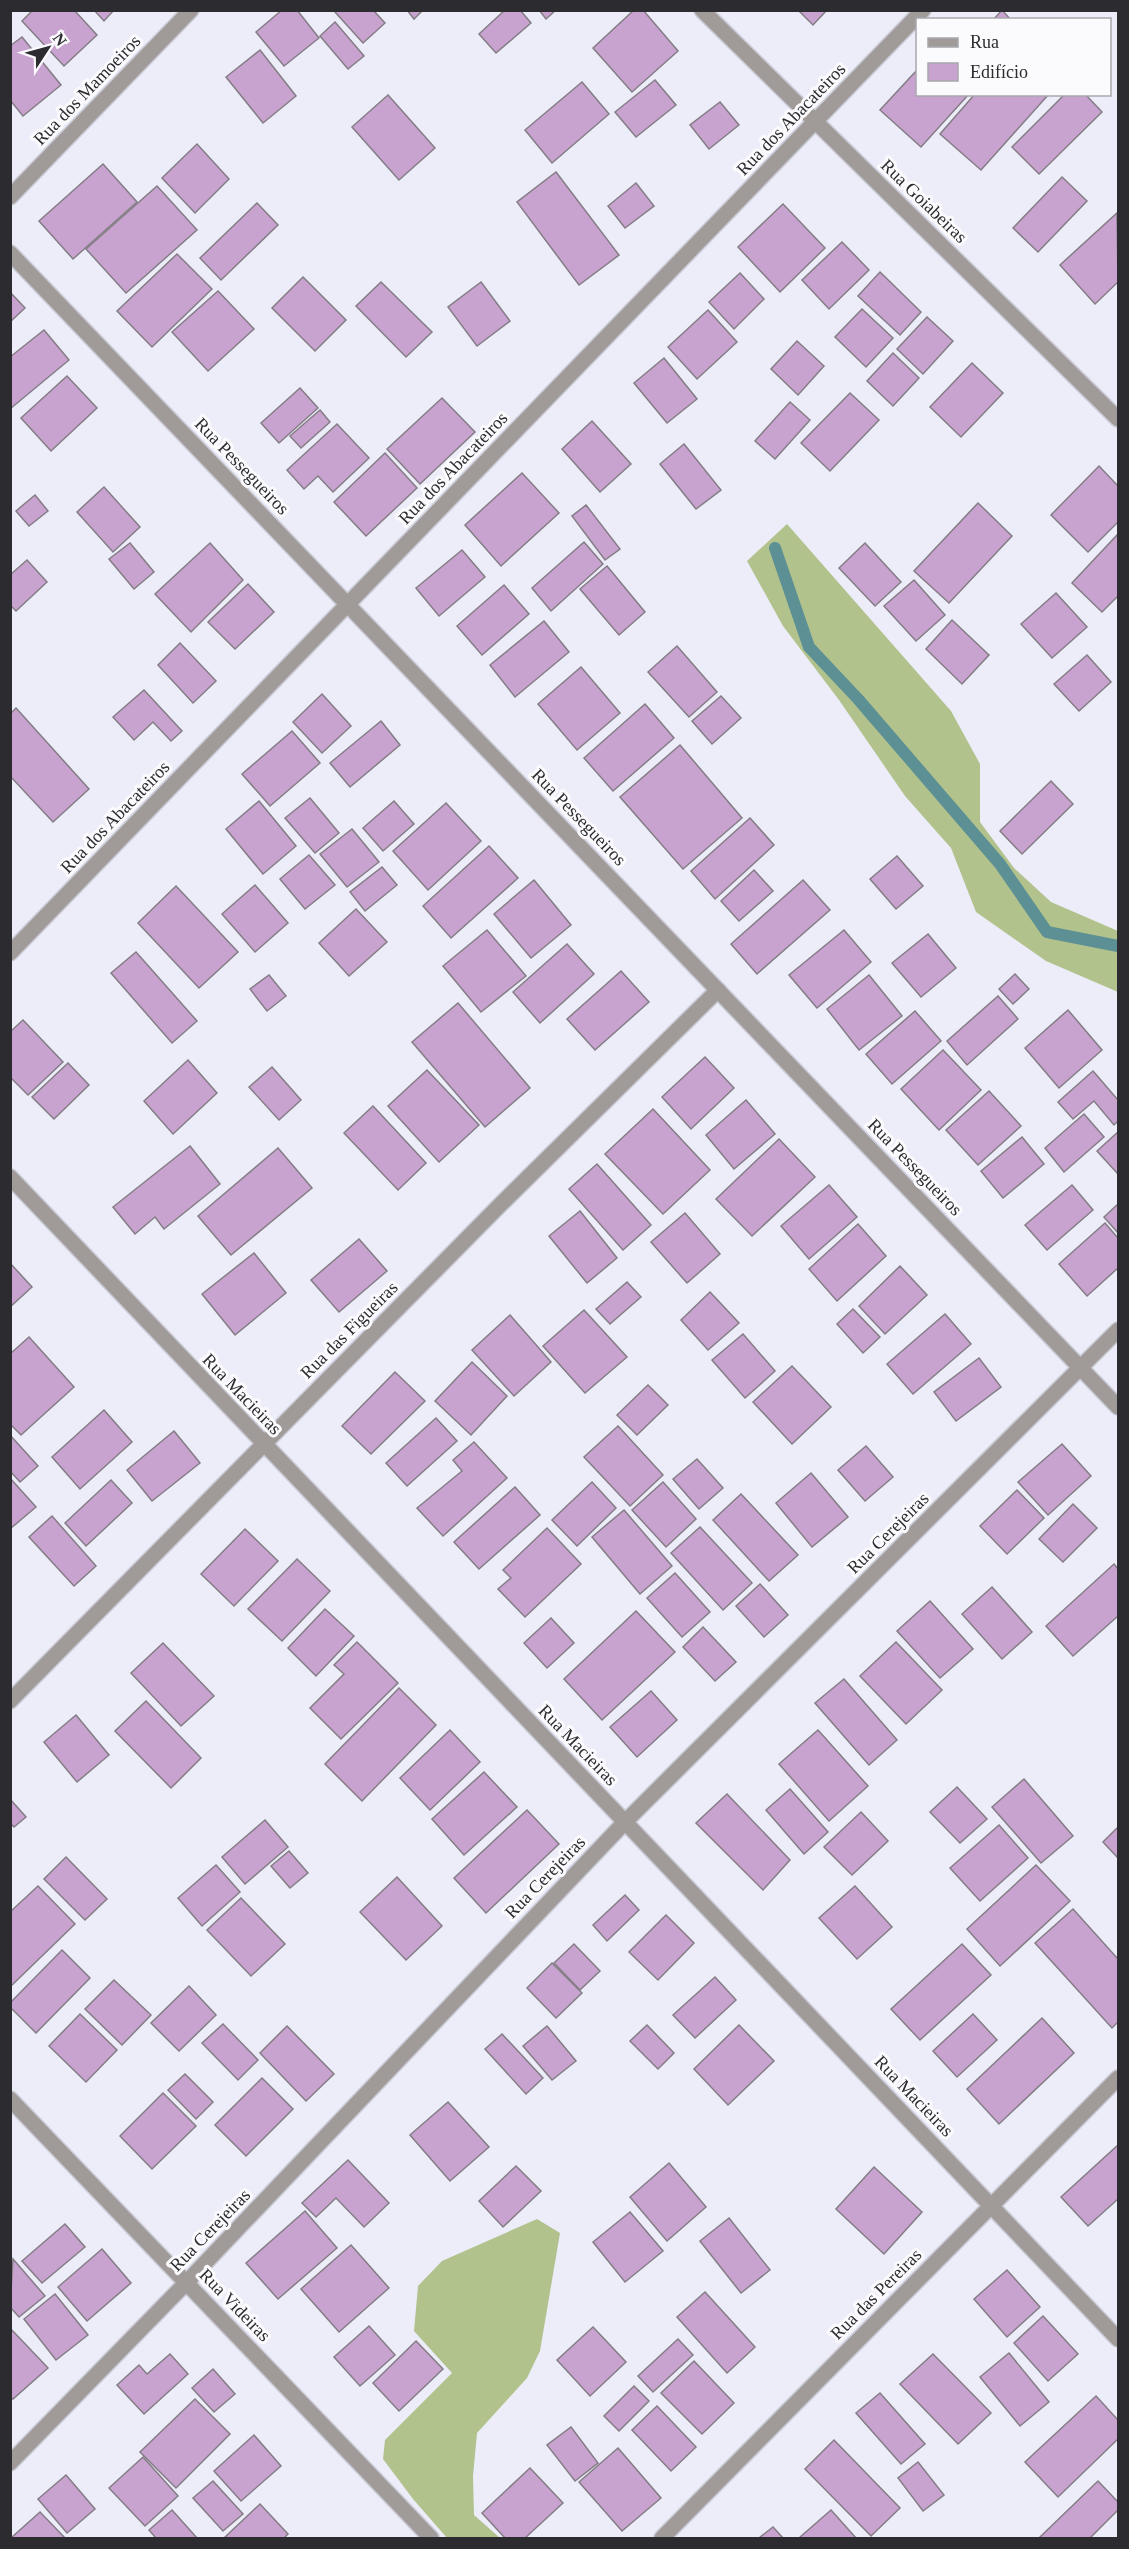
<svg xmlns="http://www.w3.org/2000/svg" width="1129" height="2549" viewBox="0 0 1129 2549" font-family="'Times New Roman',serif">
<rect width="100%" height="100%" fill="#ecedf9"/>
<g fill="#b1c28d">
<polygon points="787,524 951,711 980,764 980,822 1014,868 1051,902 1118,931 1118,992 1046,961 976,912 951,848 905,796 839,700 783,626 747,561"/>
<polygon points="537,2219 560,2233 540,2351 527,2378 477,2433 473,2476 474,2515 500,2538 447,2538 413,2499 383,2459 385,2440 452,2373 414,2331 418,2286 442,2261"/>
</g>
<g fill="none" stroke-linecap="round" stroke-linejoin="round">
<polyline stroke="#5d9094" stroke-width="12" points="775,548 809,647 858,699 1000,864 1047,932 1118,946"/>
</g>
<g fill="#c9a3d0" stroke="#847d85" stroke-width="1.5">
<polygon points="33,10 74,10 97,35 64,66 22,21"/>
<polygon points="94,10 114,10 104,21"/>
<polygon points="282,10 297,10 319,38 284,66 256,32"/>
<polygon points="337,10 373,10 385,23 363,43 335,12"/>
<polygon points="407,10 423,10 414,19"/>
<polygon points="505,10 520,10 531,23 496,53 479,34"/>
<polygon points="539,10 556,10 546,19"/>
<polygon points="634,10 643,10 678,51 632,92 593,48"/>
<polygon points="798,10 827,10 813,25"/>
<polygon points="1002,10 1011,20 993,20"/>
<polygon points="335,22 364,56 348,69 320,36"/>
<polygon points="22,37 61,85 23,116 10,100 10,46"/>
<polygon points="260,50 296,96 263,123 226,77"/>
<polygon points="918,69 918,94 969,94 921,147 880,110"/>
<polygon points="655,80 676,105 636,137 615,112"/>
<polygon points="582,82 609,114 552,163 525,130"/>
<polygon points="975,94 1049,94 981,170 940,134"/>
<polygon points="1065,94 1085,94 1102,112 1039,174 1012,147"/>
<polygon points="388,95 435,148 399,180 352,127"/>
<polygon points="720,102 739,125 709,149 690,125"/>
<polygon points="197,144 229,179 195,213 162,178"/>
<polygon points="103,164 137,202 73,259 39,221"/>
<polygon points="556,172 619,255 579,285 517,202"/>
<polygon points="1062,177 1087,201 1038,252 1013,228"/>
<polygon points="636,183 654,206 625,228 608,206"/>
<polygon points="157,186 197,230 126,293 86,249"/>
<polygon points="257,203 278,225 221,280 200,258"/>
<polygon points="783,204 825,248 780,292 738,247"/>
<polygon points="1117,213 1118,282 1095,304 1060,265"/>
<polygon points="842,242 869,270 829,309 802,280"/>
<polygon points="177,254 212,289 152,347 117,311"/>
<polygon points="880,272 921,312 900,335 858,296"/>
<polygon points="740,273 764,299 734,329 709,302"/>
<polygon points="303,277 346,320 315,351 272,308"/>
<polygon points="381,282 432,332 406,357 356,306"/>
<polygon points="481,282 510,321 477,346 448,307"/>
<polygon points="218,291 254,329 208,371 172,332"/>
<polygon points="10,292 25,308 10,322"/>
<polygon points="862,309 893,338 866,367 835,337"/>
<polygon points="708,310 737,342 697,379 668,347"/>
<polygon points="927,317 953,341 923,374 897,349"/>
<polygon points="44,330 69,360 10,409 10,357"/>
<polygon points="797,341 824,366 798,395 771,369"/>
<polygon points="893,353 919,378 893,406 867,381"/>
<polygon points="664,358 697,399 667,423 634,383"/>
<polygon points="972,363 1003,393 961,437 930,407"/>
<polygon points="67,376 97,408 51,451 21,418"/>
<polygon points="300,388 318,408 279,443 261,423"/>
<polygon points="850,393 879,420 830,471 801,443"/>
<polygon points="442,398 475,432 420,484 387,449"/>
<polygon points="790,402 810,420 775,459 755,441"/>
<polygon points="320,410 330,422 301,448 290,436"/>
<polygon points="592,421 631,464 600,492 562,449"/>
<polygon points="337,424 369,458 333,492 318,476 304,489 287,470"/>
<polygon points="684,444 721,490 696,509 660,464"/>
<polygon points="385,453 417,488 366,536 334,502"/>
<polygon points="1099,466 1118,486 1118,522 1088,552 1051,515"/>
<polygon points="522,473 559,513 501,566 465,525"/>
<polygon points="104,487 140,527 113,552 77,512"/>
<polygon points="35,495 48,511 29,526 16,511"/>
<polygon points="978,503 1012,536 949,603 914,571"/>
<polygon points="586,505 620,549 605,560 572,516"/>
<polygon points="1118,534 1118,596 1102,612 1072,583"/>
<polygon points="584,542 603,564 551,611 532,588"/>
<polygon points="130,543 154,572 134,589 109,559"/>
<polygon points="210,543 243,580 191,632 155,594"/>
<polygon points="865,543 901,582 875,606 839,568"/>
<polygon points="462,550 485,577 439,616 416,588"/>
<polygon points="27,560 47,582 16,611 10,605 10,575"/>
<polygon points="607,566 645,612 619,635 580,589"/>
<polygon points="914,580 945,615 916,641 884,606"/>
<polygon points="248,584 274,612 235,649 208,622"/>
<polygon points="504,585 529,614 482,655 457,626"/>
<polygon points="1056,593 1087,627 1052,658 1021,624"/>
<polygon points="952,620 989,655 962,684 926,649"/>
<polygon points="544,621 569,652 515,697 490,665"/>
<polygon points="180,643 216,681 193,703 158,665"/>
<polygon points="677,646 717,692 689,717 648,672"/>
<polygon points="1087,655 1111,682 1079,711 1054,684"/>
<polygon points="581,667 620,713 577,750 538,704"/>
<polygon points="144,690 182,731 171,741 153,722 134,740 113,717"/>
<polygon points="322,694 351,726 322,753 293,722"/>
<polygon points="721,696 741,718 712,744 692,721"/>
<polygon points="645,704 674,738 613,791 584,758"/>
<polygon points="16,708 89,789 53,822 10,776 10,714"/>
<polygon points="381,721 400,745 350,787 330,763"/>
<polygon points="292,731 320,763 270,806 242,774"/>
<polygon points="680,745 742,818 683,869 620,797"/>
<polygon points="1051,781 1073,804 1022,854 1000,831"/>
<polygon points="310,798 339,833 315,853 285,818"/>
<polygon points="259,801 296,846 263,874 226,829"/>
<polygon points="394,801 414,824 383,851 363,828"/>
<polygon points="446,803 481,841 428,890 393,851"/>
<polygon points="750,818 774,845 715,899 691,871"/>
<polygon points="352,829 379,862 347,887 320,854"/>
<polygon points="489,846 518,878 451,938 423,906"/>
<polygon points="309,855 335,885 305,909 280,879"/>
<polygon points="897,856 923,886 896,909 870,879"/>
<polygon points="382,867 397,885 365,911 350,892"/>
<polygon points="754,870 773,891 739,921 721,901"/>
<polygon points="534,880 571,925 531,958 494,914"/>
<polygon points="803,880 830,910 757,974 731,944"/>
<polygon points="255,885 288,923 255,952 222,914"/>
<polygon points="176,886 238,952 199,988 138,923"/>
<polygon points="356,909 387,942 349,976 319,943"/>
<polygon points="487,930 526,976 481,1012 443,966"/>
<polygon points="844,930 871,962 817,1008 789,975"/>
<polygon points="928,934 956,968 921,997 892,963"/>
<polygon points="567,944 594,974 540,1023 513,992"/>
<polygon points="136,952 197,1021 172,1043 111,973"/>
<polygon points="621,971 649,1002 595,1050 567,1019"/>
<polygon points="1015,974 1029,989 1013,1004 999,989"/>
<polygon points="269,975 286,996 267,1011 250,989"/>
<polygon points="869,975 902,1016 859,1050 827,1009"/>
<polygon points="998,996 1018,1019 967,1065 947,1041"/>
<polygon points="458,1003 530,1088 485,1127 412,1042"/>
<polygon points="1068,1010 1102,1050 1059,1088 1025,1048"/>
<polygon points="915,1011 941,1041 892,1084 866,1054"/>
<polygon points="23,1020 63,1062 28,1095 10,1077 10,1032"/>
<polygon points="943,1050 981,1090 939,1130 901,1089"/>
<polygon points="705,1057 734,1088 691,1129 662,1097"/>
<polygon points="188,1060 217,1093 173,1134 144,1101"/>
<polygon points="68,1063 89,1085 54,1119 32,1097"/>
<polygon points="272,1067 301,1100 279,1120 249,1087"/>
<polygon points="427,1070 479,1125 439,1162 388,1106"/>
<polygon points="1093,1071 1118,1100 1118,1121 1114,1125 1094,1101 1073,1119 1058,1102"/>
<polygon points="989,1091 1021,1126 978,1165 946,1130"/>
<polygon points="746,1100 775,1134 734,1169 706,1135"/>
<polygon points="373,1106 426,1163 398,1190 344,1133"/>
<polygon points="653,1109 710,1170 663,1214 605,1154"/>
<polygon points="1084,1114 1104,1137 1064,1172 1045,1148"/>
<polygon points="1118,1132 1118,1174 1097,1151"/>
<polygon points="1022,1137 1044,1164 1003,1198 981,1171"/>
<polygon points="779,1139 815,1177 752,1236 716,1199"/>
<polygon points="190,1146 220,1184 164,1229 155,1217 135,1234 113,1207"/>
<polygon points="278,1148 312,1188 231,1255 198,1216"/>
<polygon points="597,1164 651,1225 623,1250 569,1189"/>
<polygon points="829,1185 857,1217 809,1259 781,1226"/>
<polygon points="1072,1185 1093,1210 1047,1250 1025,1225"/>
<polygon points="1118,1204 1118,1233 1104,1217"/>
<polygon points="580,1211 617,1258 587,1283 549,1236"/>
<polygon points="685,1213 720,1254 687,1283 651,1242"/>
<polygon points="1105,1223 1118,1238 1118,1268 1087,1296 1059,1264"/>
<polygon points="858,1224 886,1256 837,1301 809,1269"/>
<polygon points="359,1239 387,1271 339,1312 311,1280"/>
<polygon points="254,1253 286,1293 235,1335 202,1294"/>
<polygon points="10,1263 32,1287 10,1307"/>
<polygon points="900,1266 927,1295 885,1334 859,1306"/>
<polygon points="627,1282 641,1297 610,1324 596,1309"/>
<polygon points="710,1292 739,1323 708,1350 681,1320"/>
<polygon points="853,1309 880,1337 863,1353 837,1324"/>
<polygon points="584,1310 627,1357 585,1393 543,1346"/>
<polygon points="945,1314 971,1344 913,1394 887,1364"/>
<polygon points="510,1315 551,1362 514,1396 472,1350"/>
<polygon points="743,1334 775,1371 745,1398 712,1360"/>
<polygon points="29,1337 74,1387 21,1435 10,1424 10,1354"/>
<polygon points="979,1358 1001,1387 956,1421 934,1392"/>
<polygon points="472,1362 507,1396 471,1435 435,1401"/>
<polygon points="792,1366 831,1407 792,1444 753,1402"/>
<polygon points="395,1372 425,1401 371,1454 342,1426"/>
<polygon points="648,1385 668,1405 637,1435 617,1415"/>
<polygon points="104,1410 132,1442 80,1489 52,1457"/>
<polygon points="436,1418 457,1441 407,1486 386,1463"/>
<polygon points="618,1426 663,1475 630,1506 584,1457"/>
<polygon points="174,1431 200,1463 152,1501 127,1470"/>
<polygon points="10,1435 38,1466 20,1482 10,1471"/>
<polygon points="474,1442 507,1478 443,1536 417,1508 462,1471 453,1460"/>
<polygon points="1062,1444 1091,1476 1048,1515 1018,1482"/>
<polygon points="866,1446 893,1477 865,1501 838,1470"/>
<polygon points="697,1459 723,1488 699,1509 673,1479"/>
<polygon points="811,1473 848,1517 812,1547 776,1503"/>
<polygon points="10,1478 36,1507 10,1529"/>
<polygon points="111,1480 132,1503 86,1546 65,1523"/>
<polygon points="592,1482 616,1508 577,1546 552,1520"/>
<polygon points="663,1482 696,1519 666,1547 632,1510"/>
<polygon points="515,1487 540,1515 479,1569 454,1542"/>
<polygon points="1017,1490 1044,1518 1007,1554 980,1526"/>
<polygon points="741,1494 798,1555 769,1581 713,1520"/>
<polygon points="1073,1504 1097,1528 1063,1562 1039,1539"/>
<polygon points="624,1510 672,1566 640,1594 592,1537"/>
<polygon points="52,1516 96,1566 74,1586 29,1537"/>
<polygon points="700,1527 752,1583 723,1610 671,1553"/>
<polygon points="547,1528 581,1564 525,1617 498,1589 511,1578 503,1570"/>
<polygon points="245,1529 278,1561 234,1606 201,1574"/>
<polygon points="297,1559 330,1591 282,1641 248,1609"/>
<polygon points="1114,1564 1118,1569 1118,1616 1073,1656 1046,1626"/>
<polygon points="675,1573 710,1612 682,1637 647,1598"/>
<polygon points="760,1584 788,1615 764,1637 736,1606"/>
<polygon points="992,1587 1032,1632 1002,1659 962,1614"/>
<polygon points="930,1601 973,1649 940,1678 897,1631"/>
<polygon points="325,1609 354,1636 316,1676 288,1648"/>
<polygon points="636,1611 675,1652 602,1720 564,1679"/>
<polygon points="551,1618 574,1643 547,1668 524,1643"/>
<polygon points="703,1627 736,1662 715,1681 683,1647"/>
<polygon points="357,1642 398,1683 341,1739 310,1708 344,1674 334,1665"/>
<polygon points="896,1642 942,1690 906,1724 860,1676"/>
<polygon points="163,1643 214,1696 181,1726 131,1673"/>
<polygon points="844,1679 897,1740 869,1765 815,1703"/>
<polygon points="399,1688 436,1725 362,1801 325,1764"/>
<polygon points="651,1691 677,1720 637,1757 610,1727"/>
<polygon points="146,1701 201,1758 171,1788 115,1731"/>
<polygon points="76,1715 109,1755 77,1782 44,1742"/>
<polygon points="450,1730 480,1762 430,1810 400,1778"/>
<polygon points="818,1730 868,1786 829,1821 779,1764"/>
<polygon points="484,1772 517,1807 464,1855 432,1819"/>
<polygon points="1024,1779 1073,1836 1041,1863 992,1807"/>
<polygon points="957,1787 987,1819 960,1843 930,1812"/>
<polygon points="790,1789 828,1832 804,1854 766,1810"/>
<polygon points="727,1794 790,1860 763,1890 696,1823"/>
<polygon points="10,1799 26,1817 14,1827 10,1823"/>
<polygon points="527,1810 559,1844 486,1913 454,1878"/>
<polygon points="861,1812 888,1841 852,1875 824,1847"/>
<polygon points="265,1820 288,1847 245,1884 222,1857"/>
<polygon points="999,1825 1028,1858 980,1901 950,1868"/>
<polygon points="1118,1827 1118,1858 1103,1842"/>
<polygon points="289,1851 308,1873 290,1888 271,1866"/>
<polygon points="66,1857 107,1899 85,1920 44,1879"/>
<polygon points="216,1865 240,1892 202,1926 178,1898"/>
<polygon points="1036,1865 1070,1901 1000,1966 967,1929"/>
<polygon points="397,1877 442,1926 406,1960 360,1912"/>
<polygon points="38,1886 75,1924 10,1987 10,1912"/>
<polygon points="855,1886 892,1927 857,1959 819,1918"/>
<polygon points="625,1895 639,1910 607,1941 593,1925"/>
<polygon points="241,1898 285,1944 251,1976 207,1930"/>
<polygon points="1073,1909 1118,1959 1118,2022 1112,2028 1035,1943"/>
<polygon points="666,1915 694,1943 658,1980 629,1952"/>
<polygon points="574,1944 600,1971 580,1990 554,1963"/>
<polygon points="962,1944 991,1975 920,2040 891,2009"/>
<polygon points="62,1950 90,1978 36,2033 10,2007 10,2003"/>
<polygon points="552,1963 582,1993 556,2018 527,1988"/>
<polygon points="715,1977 736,2000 695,2038 673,2015"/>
<polygon points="114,1980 151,2015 122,2045 85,2009"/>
<polygon points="189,1986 216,2015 179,2051 151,2023"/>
<polygon points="80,2014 117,2050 86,2082 49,2046"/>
<polygon points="973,2014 997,2040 957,2077 933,2051"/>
<polygon points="1042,2018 1074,2053 999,2124 967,2089"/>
<polygon points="223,2024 258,2060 238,2080 202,2043"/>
<polygon points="647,2025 674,2053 658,2069 630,2041"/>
<polygon points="739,2025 774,2061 728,2105 694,2069"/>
<polygon points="287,2026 334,2074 306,2101 260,2053"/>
<polygon points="547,2026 576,2061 552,2080 523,2046"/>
<polygon points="502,2034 543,2078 526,2094 485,2049"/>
<polygon points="185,2074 213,2102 196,2119 168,2090"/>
<polygon points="262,2078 293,2109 246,2156 215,2125"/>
<polygon points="163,2093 196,2126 152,2169 120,2136"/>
<polygon points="448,2102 489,2147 450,2181 410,2135"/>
<polygon points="1118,2145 1118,2199 1088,2226 1061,2197"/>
<polygon points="348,2160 389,2203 364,2227 336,2198 316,2217 302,2203"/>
<polygon points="669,2163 706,2207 667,2241 630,2197"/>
<polygon points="516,2166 541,2191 503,2227 479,2201"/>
<polygon points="874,2167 922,2212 884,2254 836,2209"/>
<polygon points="305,2211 337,2248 278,2299 246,2263"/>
<polygon points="630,2212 663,2251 625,2282 593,2242"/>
<polygon points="729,2218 770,2270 741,2293 700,2241"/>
<polygon points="65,2224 85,2247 42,2283 22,2261"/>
<polygon points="351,2245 389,2288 339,2332 301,2289"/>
<polygon points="102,2249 131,2283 87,2321 58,2287"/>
<polygon points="13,2259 45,2296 19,2317 10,2307"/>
<polygon points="1007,2270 1040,2307 1007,2337 974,2299"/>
<polygon points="705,2292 755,2347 727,2373 677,2317"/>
<polygon points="55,2294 88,2335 56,2360 24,2319"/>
<polygon points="1043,2316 1078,2354 1048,2381 1014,2343"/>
<polygon points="369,2326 395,2355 360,2386 334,2357"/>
<polygon points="593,2327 626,2362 590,2396 557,2360"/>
<polygon points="10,2328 48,2368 13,2399 10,2397"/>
<polygon points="678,2339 693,2355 653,2392 638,2376"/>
<polygon points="416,2341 443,2369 399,2411 373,2383"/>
<polygon points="1009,2353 1049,2402 1020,2426 980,2377"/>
<polygon points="170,2354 188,2374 144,2414 117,2385 139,2365 147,2374"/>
<polygon points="933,2354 991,2413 958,2444 900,2384"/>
<polygon points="694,2361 734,2403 702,2434 661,2393"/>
<polygon points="213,2369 235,2394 214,2412 192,2388"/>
<polygon points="634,2386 649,2401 619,2431 604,2416"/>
<polygon points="880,2393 925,2444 901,2464 856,2413"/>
<polygon points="1096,2396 1118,2420 1118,2439 1058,2497 1025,2462"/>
<polygon points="195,2399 230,2434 176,2488 140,2452"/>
<polygon points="657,2406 696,2447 671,2471 632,2430"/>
<polygon points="571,2427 598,2463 575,2481 547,2445"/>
<polygon points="254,2435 281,2466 241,2501 214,2471"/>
<polygon points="834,2440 900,2508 871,2536 805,2469"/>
<polygon points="618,2448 661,2498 622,2531 579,2482"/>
<polygon points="143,2457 178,2496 145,2526 109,2488"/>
<polygon points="918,2462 944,2495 923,2511 898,2478"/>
<polygon points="530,2468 563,2503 525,2538 505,2538 482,2513"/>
<polygon points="66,2475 95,2509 67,2533 38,2499"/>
<polygon points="213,2481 243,2514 223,2531 193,2498"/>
<polygon points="1098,2481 1118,2502 1118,2510 1090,2538 1039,2538"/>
<polygon points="260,2504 288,2534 284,2538 224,2538"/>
<polygon points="172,2510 197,2538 156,2538 149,2530"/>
<polygon points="831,2510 856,2538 799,2538"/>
<polygon points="40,2512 65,2538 11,2538"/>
<polygon points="773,2527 783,2538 759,2538"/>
</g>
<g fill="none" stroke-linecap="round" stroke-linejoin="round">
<g stroke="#c9cad5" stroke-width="18">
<g id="minor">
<polyline points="702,10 1118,419"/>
<polyline points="10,197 191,10"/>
<polyline points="10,253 1118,1407"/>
<polyline points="10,953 923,10"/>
<polyline points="10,1177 1118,2339"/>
<polyline points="10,1701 501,1204 718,990"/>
<polyline points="10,2099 431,2538"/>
<polyline points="10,2463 186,2283 625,1822 1118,1330"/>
<polyline points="662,2538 1118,2078"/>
</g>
</g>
<use href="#minor" stroke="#a09b98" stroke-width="15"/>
</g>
<g text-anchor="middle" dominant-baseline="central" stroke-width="6" stroke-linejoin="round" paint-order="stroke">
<g font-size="18" fill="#2b2b30" stroke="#fbfbfe">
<text transform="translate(87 90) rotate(-46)">Rua dos Mamoeiros</text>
<text transform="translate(791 119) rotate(-46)">Rua dos Abacateiros</text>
<text transform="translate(924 201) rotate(44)">Rua Goiabeiras</text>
<text transform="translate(242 466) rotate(46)">Rua Pessegueiros</text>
<text transform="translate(453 468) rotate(-46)">Rua dos Abacateiros</text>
<text transform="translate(115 817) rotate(-46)">Rua dos Abacateiros</text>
<text transform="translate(579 817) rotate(46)">Rua Pessegueiros</text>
<text transform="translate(915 1167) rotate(46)">Rua Pessegueiros</text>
<text transform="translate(349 1330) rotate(-45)">Rua das Figueiras</text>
<text transform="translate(242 1394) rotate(46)">Rua Macieiras</text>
<text transform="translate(888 1533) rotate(-45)">Rua Cerejeiras</text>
<text transform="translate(578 1745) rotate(46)">Rua Macieiras</text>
<text transform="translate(545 1877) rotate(-46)">Rua Cerejeiras</text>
<text transform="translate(914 2096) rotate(46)">Rua Macieiras</text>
<text transform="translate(210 2230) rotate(-46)">Rua Cerejeiras</text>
<text transform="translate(876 2294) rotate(-45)">Rua das Pereiras</text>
<text transform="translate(235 2305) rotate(46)">Rua Videiras</text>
</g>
</g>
<rect width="1129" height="2549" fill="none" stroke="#2b2b30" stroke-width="24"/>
<rect x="916" y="18" width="195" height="78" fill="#fbfbfe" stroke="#a8a8ac" stroke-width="1.5"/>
<rect x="928" y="38" width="30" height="9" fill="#a09b98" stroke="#a8a8ac" stroke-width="1.5"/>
<text x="970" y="48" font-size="18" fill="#2b2b30">Rua</text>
<rect x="928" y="63" width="30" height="18" fill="#c9a3d0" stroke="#a8a8ac" stroke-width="1.5"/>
<text x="970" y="78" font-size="18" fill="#2b2b30">Edifício</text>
<g transform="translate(48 48) rotate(54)" stroke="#fbfbfe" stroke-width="4.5" paint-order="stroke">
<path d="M0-4.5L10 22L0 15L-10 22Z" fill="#2b2b30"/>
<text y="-9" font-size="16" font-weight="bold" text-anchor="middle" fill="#2b2b30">N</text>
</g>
</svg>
